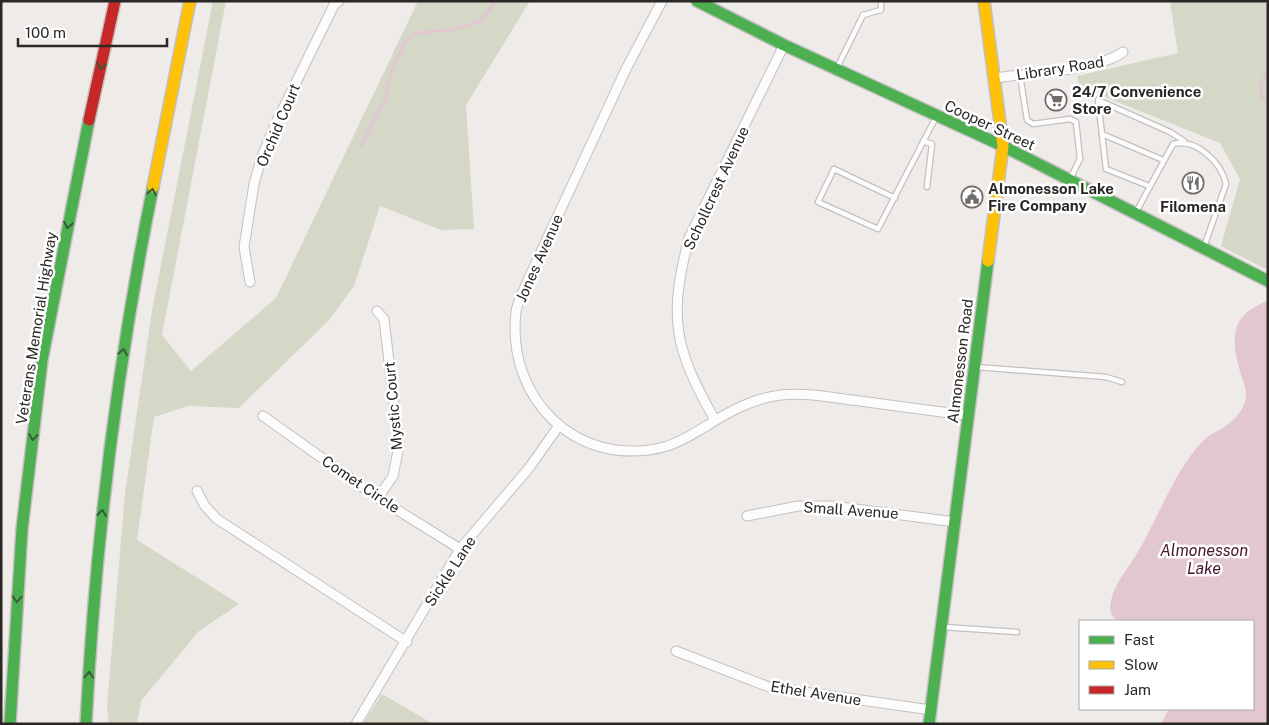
<svg xmlns="http://www.w3.org/2000/svg" width="1269" height="725" viewBox="0 0 1269 725" font-family="'Public Sans',sans-serif">
<rect width="100%" height="100%" fill="#efebe9"/>
<g fill="#d5d7c7">
<polygon points="213,1 226,1 162,335 191,371 276,298 418,1 530,1 466,105 474,229 441,230 380,206 354,286 330,319 239,408 188,406 154,417 137,540 239,604 199,631 141,701 137,724 109,724 107,706 125,493 152,311"/>
<polygon points="1170,1 1268,1 1268,270 1221,246 1240,179 1220,143 1080,87 1077,76 1178,53"/>
<polygon points="382,694 433,724 363,724"/>
</g>
<path fill="#e2c6d0" d="M1268 301V724H1161L1169 709H1253V621H1117C1111 616 1109 610 1111 601 1114 584 1129 567 1138 552 1159 516 1175 470 1203 441 1211 432 1223 430 1231 422 1238 416 1245 406 1246 397 1247 388 1242 379 1240 371 1230 338 1231 314 1268 301Z"/>
<g fill="none" stroke-linecap="round" stroke-linejoin="round">
<g stroke="#e2c6d0" stroke-width="3">
<polyline points="1268,70 1260,85 1262,97 1268,102"/>
<polyline points="361,146 386,98 391,72 404,44 417,33 451,30 479,22 496,1"/>
</g>
<g stroke="#c3c0bf" stroke-width="7">
<g id="lane">
<polyline points="837,68 863,15 881,10 881,1"/>
<polyline points="1020,75 1027,120 1033,124 1070,119 1076,122 1080,159 1070,179"/>
<polyline points="1102,134 1163,160"/>
<polyline points="923,141 932,144 927,187"/>
<polyline points="1149,186 1106,169 1098,100 1170,132 1184,141"/>
<polyline points="895,198 834,169 818,202 878,229 936,117"/>
<path d="M1135 214 1173 144C1196 138 1221 162 1226 184L1204 247"/>
<polyline points="976,367 1106,377 1122,382"/>
<polyline points="943,627 1017,632"/>
</g>
</g>
<g stroke="#c3c0bf" stroke-width="11">
<g id="street">
<path d="M662 1 626 69 528 280C524 290 517 302 516 312 506 399 577 469 664 447 680 443 694 433 708 425 730 411 754 398 781 395 807 392 833 398 860 401 896 406 932 411 968 415"/>
<path d="M995 78C1029 73 1097 71 1123 52"/>
<polyline points="250,282 244,247 254,184 261,159 275,125 334,5 339,1"/>
<polyline points="377,311 384,319 399,446 393,476 378,498"/>
<polyline points="263,416 378,498 460,549"/>
<path d="M715 420C674 348 668 318 689 238L784 45"/>
<polyline points="197,491 205,506 217,519 407,642"/>
<polyline points="747,516 798,506 833,506 955,522"/>
<polyline points="676,651 769,687 931,710"/>
<polyline points="356,724 460,549 529,468 558,427"/>
</g>
</g>
<g stroke="#c3c0bf" stroke-width="14">
<g id="fast">
<polyline points="697,1 784,45 1003,146 1268,281"/>
<polyline points="10,724 22,529 42,360 89,120"/>
<path d="M86 724C95 543 117 365 153 187"/>
<polyline points="929,724 988,261"/>
</g>
</g>
<g stroke="#c3c0bf" stroke-width="14">
<g id="slow">
<polyline points="984,1 1003,146 988,261"/>
<polyline points="153,187 190,1"/>
</g>
</g>
<g stroke="#c3c0bf" stroke-width="14">
<polyline id="jam" points="89,120 115,1"/>
</g>
<use href="#lane" stroke="#fdfcfc" stroke-width="4.5"/>
<use href="#street" stroke="#fdfcfc" stroke-width="9"/>
<use href="#fast" stroke="#4caf50" stroke-width="11"/>
<use href="#slow" stroke="#ffc107" stroke-width="11"/>
<use href="#jam" stroke="#c62828" stroke-width="11"/>
</g>
<defs><path id="oneway-chevron" d="M-2-3.5L2.5 0L-2 3.5" fill="none" stroke-width="1.6" stroke-linecap="round" stroke-linejoin="round" transform="scale(1.25)"/></defs>
<g stroke="#385d36">
<use href="#oneway-chevron" transform="translate(101 66) rotate(102)"/>
<use href="#oneway-chevron" transform="translate(152 192) rotate(-79)"/>
<use href="#oneway-chevron" transform="translate(68 225) rotate(101)"/>
<use href="#oneway-chevron" transform="translate(123 352) rotate(-81)"/>
<use href="#oneway-chevron" transform="translate(33 437) rotate(97)"/>
<use href="#oneway-chevron" transform="translate(102 513) rotate(-84)"/>
<use href="#oneway-chevron" transform="translate(17 599) rotate(94)"/>
<use href="#oneway-chevron" transform="translate(89 675) rotate(-87)"/>
</g>
<defs>
<g id="supermarket-ring" transform="scale(1.125)"><circle r="9.5" fill="#fff" stroke="#6f6c6a" stroke-width="1.5"/><path d="M-6-5.5h2.5l.6 2H6L4.5 2H-2.5L-4.4-4H-6ZM-1.5 3.2a1.3 1.3 0 1 0 .1 0ZM3 3.2a1.3 1.3 0 1 0 .1 0Z" fill="#6f6c6a"/></g>
<g id="restaurant-ring" transform="scale(1.125)"><circle r="9.5" fill="#fff" stroke="#6f6c6a" stroke-width="1.5"/><path d="M-5-6h1v4h1v-4h1v4h1v-4h1v5L-1.5 .5V6h-2V.5L-5-1ZM5-6V6H3V1.5H1.5Q1.5-4 5-6Z" fill="#6f6c6a"/></g>
<g id="civic-ring" transform="scale(1.125)"><circle r="9.5" fill="#fff" stroke="#6f6c6a" stroke-width="1.5"/><path d="M-.6-6.5H3V-4.5H.6V-3L4-1V1h2V6H-6V1h2V-1L-.6-3ZM-1.2 2.5V6h2.4V2.5Z" fill="#6f6c6a"/></g>
</defs>
<g fill-rule="evenodd">
<use href="#supermarket-ring" x="1056" y="100"/>
<use href="#restaurant-ring" x="1193" y="183"/>
<use href="#civic-ring" x="972" y="197"/>
</g>
<g text-anchor="middle" dominant-baseline="central" stroke-width="5" stroke-linejoin="round" paint-order="stroke">
<g font-size="15" fill="#2a2725" stroke="#fff">
<text transform="translate(1060 68) rotate(-9)">Library Road</text>
<text transform="translate(278 125) rotate(-67)">Orchid Court</text>
<text transform="translate(990 125) rotate(25)">Cooper Street</text>
<text transform="translate(716 188) rotate(-65)">Schollcrest Avenue</text>
<text transform="translate(539 258) rotate(-66)">Jones Avenue</text>
<text transform="translate(36 328) rotate(-81)">Veterans Memorial Highway</text>
<text transform="translate(960 361) rotate(-83)">Almonesson Road</text>
<text transform="translate(393 406) rotate(-95)">Mystic Court</text>
<text transform="translate(361 484) rotate(34)">Comet Circle</text>
<text transform="translate(851 510) rotate(4)">Small Avenue</text>
<text transform="translate(450 571) rotate(-57)">Sickle Lane</text>
<text transform="translate(816 693) rotate(9)">Ethel Avenue</text>
</g>
<g font-size="15" font-weight="bold" fill="#2a2725" stroke="#fff" text-anchor="start">
<text x="1072" y="91">24/7 Convenience<tspan x="1072" dy="17">Store</tspan></text>
<text x="988" y="188">Almonesson Lake<tspan x="988" dy="17">Fire Company</tspan></text>
<text x="1193" y="206" text-anchor="middle">Filomena</text>
</g>
<g font-size="16" font-style="italic" fill="#45152e" stroke="#fff">
<text x="1204" y="550">Almonesson<tspan x="1204" dy="18">Lake</tspan></text>
</g>
</g>
<rect width="1269" height="725" fill="none" stroke="#2a2725" stroke-width="5"/>
<rect x="1079" y="620" width="175" height="90" fill="#ffffff" stroke="#aaa9a8"/>
<rect x="1089" y="636" width="25" height="8" fill="#4caf50" stroke="#aaa9a8"/>
<text x="1124" y="645" font-size="15" fill="#2a2725">Fast</text>
<rect x="1089" y="661" width="25" height="8" fill="#ffc107" stroke="#aaa9a8"/>
<text x="1124" y="670" font-size="15" fill="#2a2725">Slow</text>
<rect x="1089" y="686" width="25" height="8" fill="#c62828" stroke="#aaa9a8"/>
<text x="1124" y="695" font-size="15" fill="#2a2725">Jam</text>
<path d="M18 38v8h149v-8" fill="none" stroke="#2a2725" stroke-width="2.5"/>
<text x="25" y="38" font-size="15" fill="#2a2725" stroke="#ffffff" stroke-width="4" paint-order="stroke">100 m</text>
</svg>
